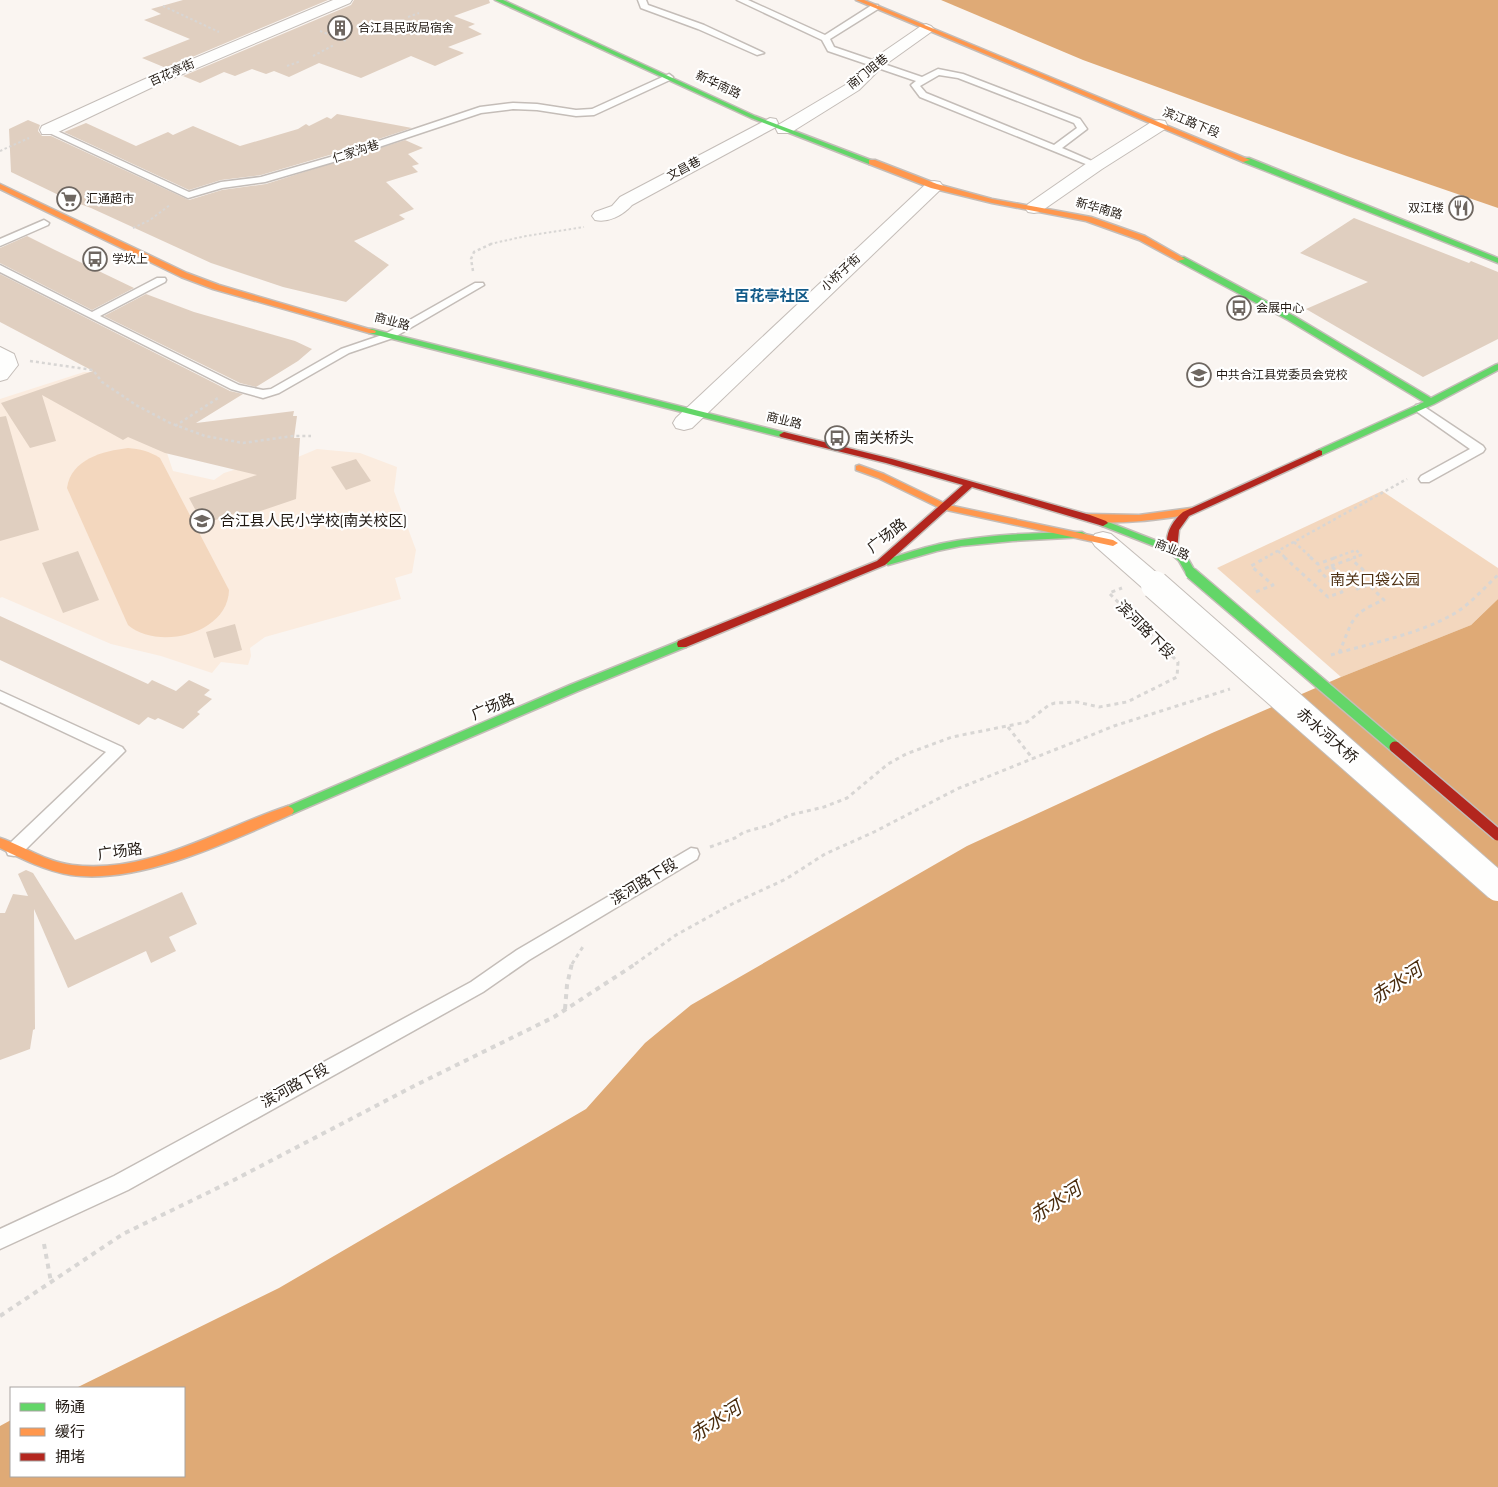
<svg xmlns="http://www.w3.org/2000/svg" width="1498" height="1487" viewBox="0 0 1498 1487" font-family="'Sofia Sans Condensed','Noto Sans SC',sans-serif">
<rect width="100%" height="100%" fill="#faf5f1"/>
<polygon fill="#fbecdf" points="84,372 91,372 167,453 173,471 214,480 224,473 256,463 291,460 317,449 360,453 397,467 394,491 416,550 412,573 395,578 401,599 265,637 250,648 251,656 248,665 221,662 212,673 161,656 111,644 2,597 0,598 0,399"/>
<g fill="#f3d7be">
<path d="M128 448C140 449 149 451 160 458L229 590C228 634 158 651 128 625L67 488C71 459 103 451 128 448Z"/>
<polygon points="1382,491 1498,568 1498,599 1471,625 1341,677 1217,568"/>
</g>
<g fill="#dfaa76">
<polygon points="941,0 1498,0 1498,208 1347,156 1083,60"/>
<polygon points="1498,599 1498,1487 0,1487 0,1426 11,1420 11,1476 184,1476 184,1388 76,1388 279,1288 586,1109 645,1043 691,1005 967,846 1212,733 1341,677 1471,625"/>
</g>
<g fill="#e0cfc0">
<polygon points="183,0 328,0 166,68 142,58 190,39 144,20 161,14 151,9"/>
<polygon points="354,0 489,0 490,3 454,16 475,24 468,27 482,34 448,47 464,53 435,66 411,56 361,78 319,63 289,77 274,71 266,74 252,69 235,76 224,72 200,83 183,76 351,5"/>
<polygon points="337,114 412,128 333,154 261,175 221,180 189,190 64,132 86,123 136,146 168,132 173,135 193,126 240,146 298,129 306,124 309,126 327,117 331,119"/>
<polygon points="28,120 40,125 38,131 42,136 51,136 189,200 222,190 266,184 405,140 423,148 408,154 419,164 412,166 418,172 386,182 414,209 399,215 405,219 354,241 389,265 346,302 283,287 211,263 91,208 69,200 11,172 9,129"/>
<polygon points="1354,218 1469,263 1471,261 1498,272 1498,339 1423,377 1306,309 1368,282 1300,253"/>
<polygon points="27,236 55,250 134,288 92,310 0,263 0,248"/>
<polygon points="0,274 230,391 243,394 196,423 294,411 293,416 297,416 294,438 300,438 296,499 240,518 237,513 203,524 189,498 257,475 165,453 128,437 123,440 42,395 56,441 30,448 1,403 93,371 0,322"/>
<polygon points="146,294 194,312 295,341 312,349 298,361 256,387 240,383 104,316"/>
<polygon points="6,416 39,530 0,541 0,417"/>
<polygon points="356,459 371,481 346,490 331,467"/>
<polygon points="78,551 99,600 63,613 42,563"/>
<polygon points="0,616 148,684 152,680 176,691 189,680 210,690 204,695 212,699 197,712 200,714 183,729 158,718 155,720 148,717 139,725 0,660"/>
<polygon points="235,624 242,650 214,658 206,632"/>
<polygon points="26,870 33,873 75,940 182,892 197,924 169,937 176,951 151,963 146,951 68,988 34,909 35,1029 33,1030 30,1049 0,1060 0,913 5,913 13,894 28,896 18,874"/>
</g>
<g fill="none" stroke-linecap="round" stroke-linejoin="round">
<g stroke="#c4bdb8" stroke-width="3">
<g id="lane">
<polygon points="638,0 646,0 648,5 704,25 764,53 757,55 698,29 641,8"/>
<path d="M737 0H748L825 35 872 5H878V9L830 39 834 47 922 77 938 69 963 74 1080 119 1087 129 1062 148 1101 165 1096 168 1093 167 920 97 911 85 916 81 828 51 822 40ZM939 75 958 78 1074 123 1077 128 1054 145 926 93 920 86Z"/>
<polygon points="669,74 673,77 672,79 594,115 576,116 537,110 513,109 481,113 340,160 265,182 222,188 188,198 43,130 45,128 51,128 189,192 221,182 261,177 334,156 480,107 513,103 537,104 576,110 592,109"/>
<polygon points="44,220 49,223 48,225 0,246 0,239"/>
<polygon points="0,265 92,312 157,278 165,278 166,280 165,282 100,316 239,385 263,390 271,389 341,349 385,334 475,283 483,283 484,285 393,338 349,353 279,393 263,398 231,389 0,272"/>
<polygon points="1420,404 1483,446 1485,449 1483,452 1429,482 1421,482 1419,479 1421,476 1470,449 1416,411 1414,408 1416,405"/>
<polygon points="0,691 122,747 125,751 20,855 14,856 8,855 6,850 8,845 106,752 0,702"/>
<polygon points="691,848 697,849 699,854 697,859 529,960 483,992 128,1190 0,1249 0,1229 114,1176 471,982 517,950"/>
</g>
</g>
<g stroke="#c4bdb8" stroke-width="2">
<g id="street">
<polygon points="333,0 352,0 350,3 157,85 54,134 42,134 40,130 42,126 145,79"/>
<polygon points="926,24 931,26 934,29 931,32 882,67 859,90 790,133 778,133 776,129 778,125 847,84 870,61 921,26"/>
<path d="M770 118 776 119 778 123 776 127 632 205C623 215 609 223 595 220L592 216 595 212 612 206 620 197Z"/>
<polygon points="1159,120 1165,121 1167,125 1165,129 1102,169 1040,212 1034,213 1028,212 1025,208 1028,204 1090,161 1153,121"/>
<polygon points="934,181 940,182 943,186 940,190 692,428 684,430 676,428 673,423 676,418 928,182"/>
<polygon points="0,347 14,354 18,365 7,379 0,381"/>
<polygon points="1103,532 1111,534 1164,579 1167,585 1164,591 1155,593 1146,591 1095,546 1091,540 1095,534"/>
</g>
</g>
<g stroke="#c4bdb8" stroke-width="3">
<g id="fast">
<polygon points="495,0 503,0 755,116 876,162 869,164 751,118"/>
<polygon points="1243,158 1249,158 1498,258 1498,263 1243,162"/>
<polygon points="1178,257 1184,257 1294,316 1431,398 1495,365 1498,364 1498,370 1434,404 1322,455 1316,455 1316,451 1424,402 1288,320 1178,261"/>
<polygon points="369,329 372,329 787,433 789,435 787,437 781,437 369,333"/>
<polygon points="1103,520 1175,548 1187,557 1196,573 1191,576 1187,575 1179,561 1169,552 1100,525 1098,523 1100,521"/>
<path d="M1082 532 1087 535 1085 537 1013 541 961 546 937 551 888 565 883 562 884 560C904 554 924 547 944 543 989 534 1036 533 1082 532Z"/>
<polygon points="682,640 686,641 687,644 686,647 578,691 292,814 284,814 282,811 284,808 570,685"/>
</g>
</g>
<g stroke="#c4bdb8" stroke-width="3">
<g id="slow">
<polygon points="856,0 864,0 1250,160 1243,162"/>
<polygon points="869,160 875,160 937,184 992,199 1091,217 1145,236 1185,259 1178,261 1139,240 1086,221 992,203 931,188 869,164"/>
<polygon points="0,184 187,273 219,285 376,331 375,333 369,333 213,289 181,277 0,189"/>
<polygon points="859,465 884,474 948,505 1113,540 1118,543 1113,546 942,509 878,478 856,470 856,466"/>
<path d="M1191 508 1196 511 1194 513C1175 518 1095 529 1082 517L1087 514 1139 515Z"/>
<path d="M288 806 292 808 294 811 292 814C230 841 139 885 71 875 46 871 22 859 0 848V838C24 846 46 862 72 865 148 875 218 829 288 806Z"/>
</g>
</g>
<g stroke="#c4bdb8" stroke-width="3">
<g id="jam">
<polygon points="784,432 892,459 1090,515 1106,521 1108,523 1103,526 972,487 885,565 686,647 678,647 677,644 678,641 877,561 963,485 886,463 781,437 779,435"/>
<path d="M1319 450 1322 451V455L1189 516 1179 530 1177 550 1175 552H1169C1163 537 1171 522 1183 512Z"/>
</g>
</g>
<g stroke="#d8d6d4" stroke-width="2" stroke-dasharray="2.5 2.5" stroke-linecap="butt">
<polyline points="163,6 219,32"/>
<polyline points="408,17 419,13"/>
<polyline points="382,28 388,25"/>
<polyline points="320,31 346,41"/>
<polyline points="313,56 334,45"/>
<polyline points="287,66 301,61"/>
<polyline points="0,151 29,138"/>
<polyline points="133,228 150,220 170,205"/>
<polyline points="490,244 526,236 584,227"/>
</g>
<g stroke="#d8d6d4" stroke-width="2.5" stroke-dasharray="3 3" stroke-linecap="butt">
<polyline points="473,271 471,259 474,252 493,243"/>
<polyline points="30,361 93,370 102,382 136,405 170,423 205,436 243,443 293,436 311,436"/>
<polyline points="175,426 218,398"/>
<polyline points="1294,542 1312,558"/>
<polyline points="1278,551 1286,558"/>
<polyline points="1265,558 1407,479"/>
<polyline points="1334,558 1356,550 1361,555 1352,558"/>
</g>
<g stroke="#d8d6d4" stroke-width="3" stroke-dasharray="4 4" stroke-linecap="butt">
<polyline points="1284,557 1328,597 1342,592 1319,571 1331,566 1357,589 1377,582 1351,559"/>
<polyline points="1310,557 1318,564 1337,557"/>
<polyline points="1331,566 1356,557"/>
<polyline points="1256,592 1273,585 1251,566 1267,557"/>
<path d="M1339 653C1353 621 1349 614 1384 600L1369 585"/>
<path d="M1331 655C1367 644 1415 635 1448 617 1467 608 1483 589 1498 575"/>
<polyline points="1008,727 1033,759"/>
<polyline points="710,847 735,838 744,832 767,826 790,815 824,807 847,798 888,764 906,754 952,737 1027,722 1049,705 1055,703 1077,702 1099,707 1127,702 1177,677 1178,662 1109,593 1122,588"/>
<polyline points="572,964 584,945"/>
<polyline points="635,964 676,935 732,904 786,879 825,854 874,832 957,789 1114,726 1230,689"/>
</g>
<g stroke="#d8d6d4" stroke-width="4" stroke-dasharray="5 5" stroke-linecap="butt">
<polyline points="565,1009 567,985 572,963"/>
<polyline points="44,1244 51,1282"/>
<polyline points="0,1316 123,1234 234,1180 414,1086 554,1017 637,963"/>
</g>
<use href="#lane" fill="#fefefd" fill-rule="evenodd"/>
<use href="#street" fill="#fefefd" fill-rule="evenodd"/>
<use href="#fast" fill="#63d668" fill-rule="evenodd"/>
<use href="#slow" fill="#ff974d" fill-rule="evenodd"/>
<use href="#jam" fill="#b3261e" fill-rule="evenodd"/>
<g stroke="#c4bdb8" stroke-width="30" stroke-linecap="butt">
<polyline id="street-bridge" points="1155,585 1498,887"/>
</g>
<g stroke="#c4bdb8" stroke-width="14" stroke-linecap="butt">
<polyline id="fast-bridge" points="1191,573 1395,747"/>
</g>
<g stroke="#c4bdb8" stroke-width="14" stroke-linecap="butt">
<polyline id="jam-bridge" points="1395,747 1498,835"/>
</g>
<use href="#street-bridge" stroke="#fefefd" stroke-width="28"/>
<use href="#fast-bridge" stroke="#63d668" stroke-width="11"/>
<use href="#jam-bridge" stroke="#b3261e" stroke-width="11"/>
</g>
<defs>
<g id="building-ring" transform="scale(1.25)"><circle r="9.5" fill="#fff" stroke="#6e6761" stroke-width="1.5"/><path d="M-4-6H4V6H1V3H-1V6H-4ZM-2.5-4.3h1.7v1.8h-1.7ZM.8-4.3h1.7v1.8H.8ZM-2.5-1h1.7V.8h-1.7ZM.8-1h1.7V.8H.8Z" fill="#6e6761"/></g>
<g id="supermarket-ring" transform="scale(1.25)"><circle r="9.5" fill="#fff" stroke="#6e6761" stroke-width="1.5"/><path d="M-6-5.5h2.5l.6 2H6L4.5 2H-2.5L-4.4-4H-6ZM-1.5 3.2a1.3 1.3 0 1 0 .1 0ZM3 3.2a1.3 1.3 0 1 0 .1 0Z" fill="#6e6761"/></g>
<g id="restaurant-ring" transform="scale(1.25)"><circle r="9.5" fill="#fff" stroke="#6e6761" stroke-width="1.5"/><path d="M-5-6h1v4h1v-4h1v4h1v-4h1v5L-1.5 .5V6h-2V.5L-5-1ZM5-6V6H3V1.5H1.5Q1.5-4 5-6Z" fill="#6e6761"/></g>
<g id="bus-ring" transform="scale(1.25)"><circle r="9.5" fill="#fff" stroke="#6e6761" stroke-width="1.5"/><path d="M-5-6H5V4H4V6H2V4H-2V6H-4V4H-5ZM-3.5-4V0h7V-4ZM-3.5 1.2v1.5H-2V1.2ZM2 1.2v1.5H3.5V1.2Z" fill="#6e6761"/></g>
<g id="school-ring" transform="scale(1.25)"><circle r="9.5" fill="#fff" stroke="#6e6761" stroke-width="1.5"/><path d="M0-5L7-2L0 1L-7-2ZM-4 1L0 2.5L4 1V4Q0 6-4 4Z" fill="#6e6761"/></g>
</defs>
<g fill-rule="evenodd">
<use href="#building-ring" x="340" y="28"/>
<use href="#supermarket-ring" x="69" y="199"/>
<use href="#restaurant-ring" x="1461" y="208"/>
<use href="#bus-ring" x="95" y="259"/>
<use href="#bus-ring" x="1239" y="308"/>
<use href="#school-ring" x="1199" y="375"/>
<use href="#bus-ring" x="837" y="438"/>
<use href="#school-ring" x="202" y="521"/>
</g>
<g text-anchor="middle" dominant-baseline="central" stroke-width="4.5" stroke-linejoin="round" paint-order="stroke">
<g font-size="12" fill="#231b14" stroke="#fff" text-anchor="start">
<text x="358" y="28">合江县民政局宿舍</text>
<text x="86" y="199">汇通超市</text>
<text x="1444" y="208" text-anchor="end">双江楼</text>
<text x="112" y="259">学坎上</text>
<text x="1256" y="308">会展中心</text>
<text x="1216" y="375">中共合江县党委员会党校</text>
</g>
<g font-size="12" fill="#231b14" stroke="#fff">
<text transform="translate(868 72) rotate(-39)">南门咀巷</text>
<text transform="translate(172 73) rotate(-24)">百花亭街</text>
<text transform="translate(718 85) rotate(25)">新华南路</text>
<text transform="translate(1191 123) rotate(22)">滨江路下段</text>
<text transform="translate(356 152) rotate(-18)">仁家沟巷</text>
<text transform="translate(684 169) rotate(-28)">文昌巷</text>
<text transform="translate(1099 209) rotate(16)">新华南路</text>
<text transform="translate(841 273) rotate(-43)">小桥子街</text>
<text transform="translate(392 322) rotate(15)">商业路</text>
<text transform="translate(784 421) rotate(14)">商业路</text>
<text transform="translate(1172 550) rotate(22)">商业路</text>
</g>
<g font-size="15" font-weight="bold" fill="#125a88" stroke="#fff">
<text x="772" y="296">百花亭社区</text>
</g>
<g font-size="15" fill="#231b14" stroke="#fff" text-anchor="start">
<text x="854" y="438">南关桥头</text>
<text x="220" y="521">合江县人民小学校(南关校区)</text>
</g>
<g font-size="15" fill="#231b14" stroke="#fff">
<text transform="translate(887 536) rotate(-38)">广场路</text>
<text transform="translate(1145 630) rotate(45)">滨河路下段</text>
<text transform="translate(493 707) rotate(-23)">广场路</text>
<text transform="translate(1327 736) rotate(41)">赤水河大桥</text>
<text transform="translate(120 852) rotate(-8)">广场路</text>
<text transform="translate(644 882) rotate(-31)">滨河路下段</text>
<text transform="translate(295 1086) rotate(-29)">滨河路下段</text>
</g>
<g font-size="15" fill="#4f3113" stroke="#fff">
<text x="1375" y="580">南关口袋公园</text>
</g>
<g font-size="19" font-style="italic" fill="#4b2d0e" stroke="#fff">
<text transform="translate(1397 984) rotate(-33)">赤水河</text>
<text transform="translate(1056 1203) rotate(-33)">赤水河</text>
<text transform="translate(716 1422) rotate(-33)">赤水河</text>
</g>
</g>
<rect x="10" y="1387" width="175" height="90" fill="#ffffff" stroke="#a7a4a1"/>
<rect x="20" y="1403" width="25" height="8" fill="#63d668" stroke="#a7a4a1"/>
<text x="55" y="1412" font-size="15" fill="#231b14">畅通</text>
<rect x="20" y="1428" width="25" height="8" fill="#ff974d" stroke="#a7a4a1"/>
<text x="55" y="1437" font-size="15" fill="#231b14">缓行</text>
<rect x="20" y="1453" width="25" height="8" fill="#b3261e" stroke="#a7a4a1"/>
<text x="55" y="1462" font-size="15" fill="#231b14">拥堵</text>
</svg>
